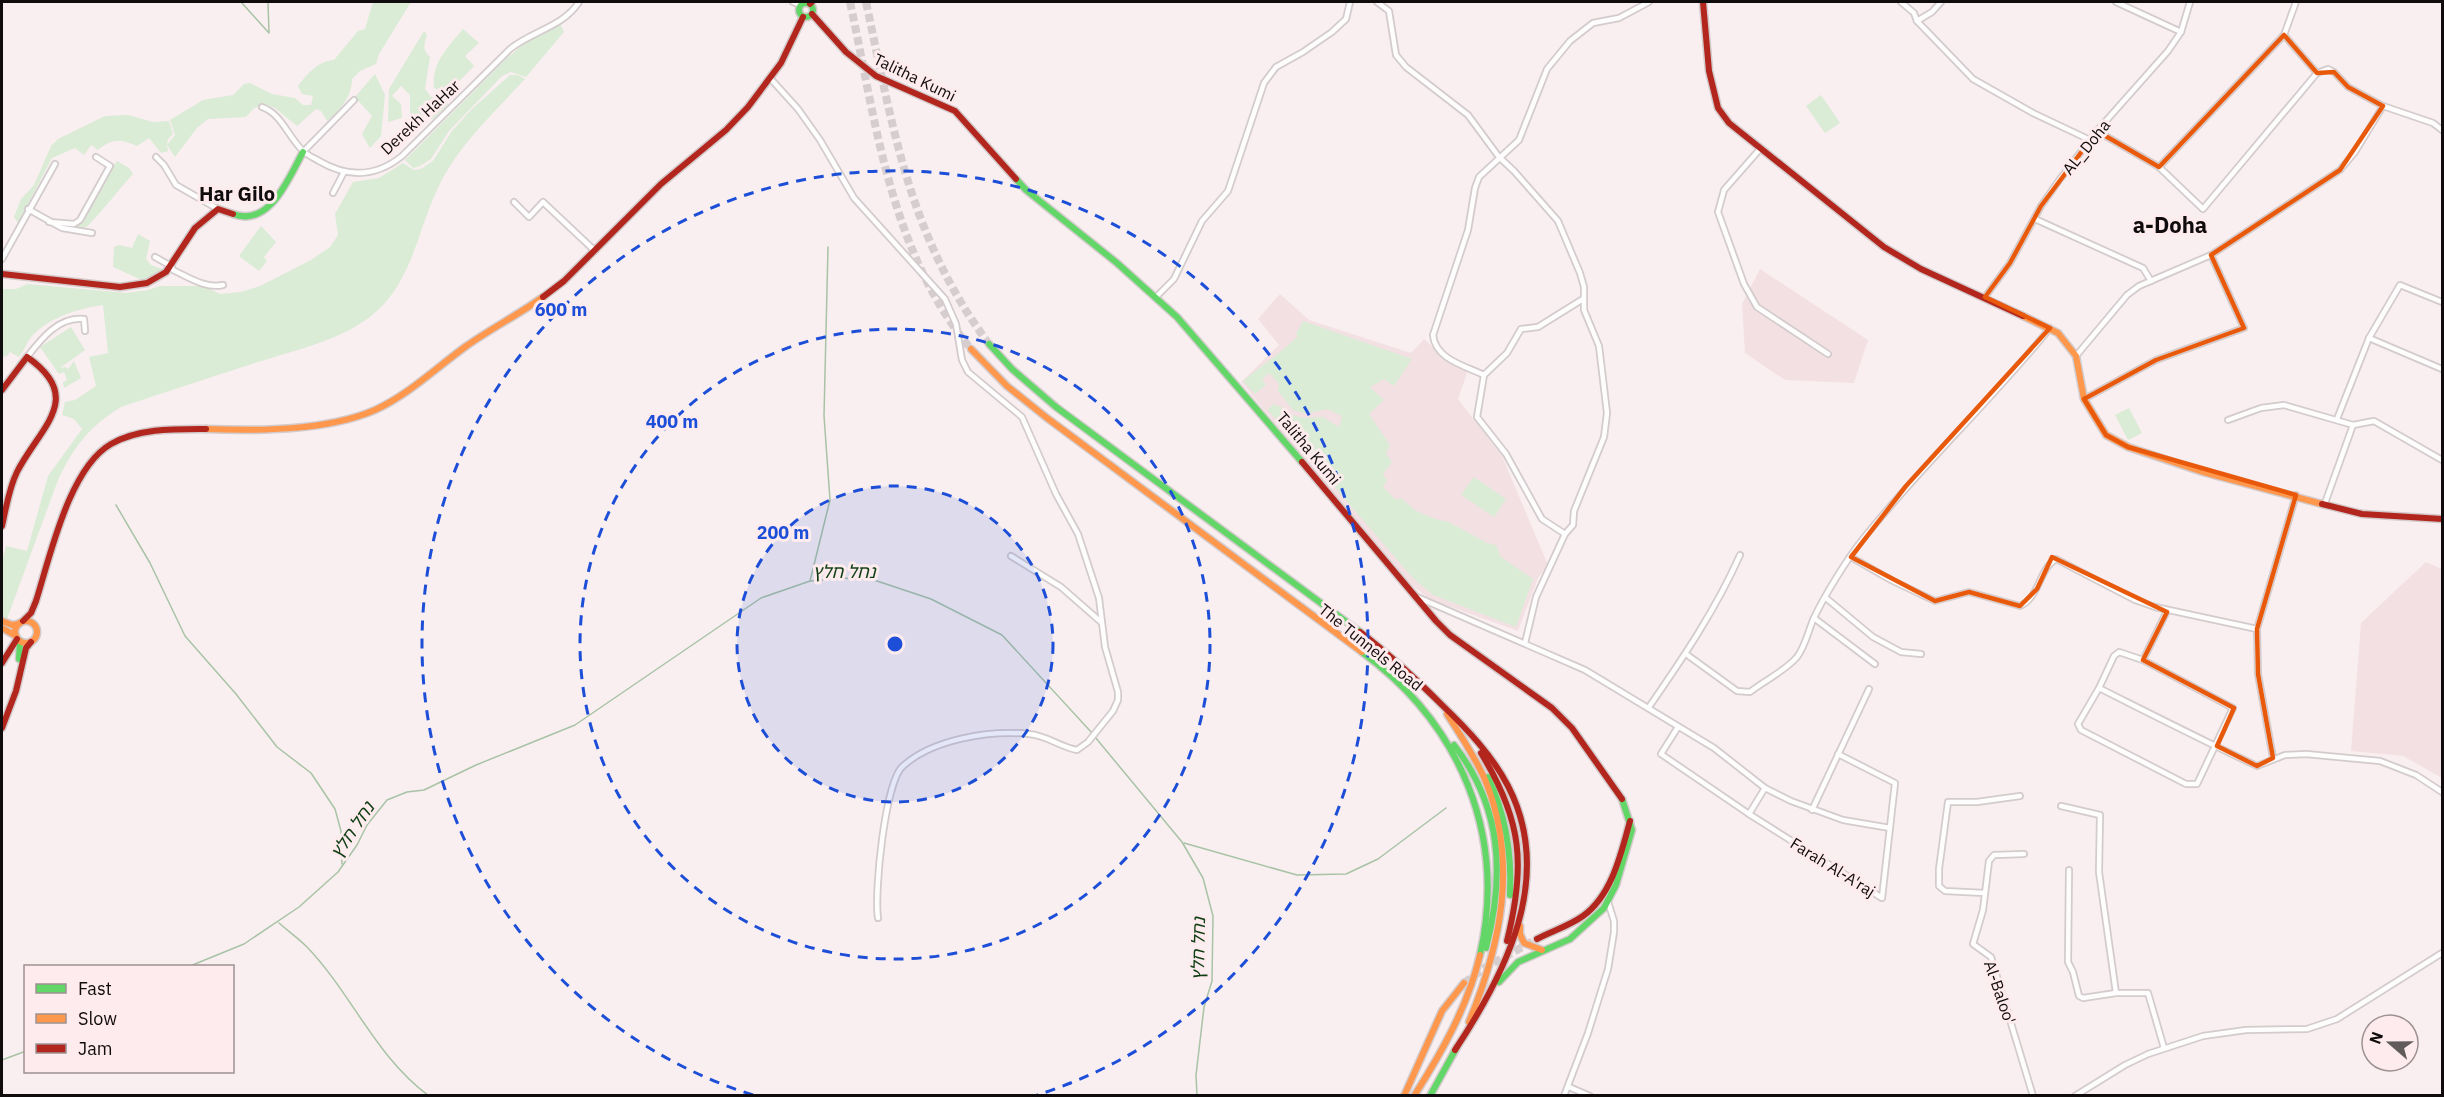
<svg xmlns="http://www.w3.org/2000/svg" width="2444" height="1097" viewBox="0 0 2444 1097" font-family="'IBM Plex Sans','Noto Sans Hebrew',sans-serif">
<rect width="100%" height="100%" fill="#f9eff0"/>
<g fill="#f3e0e3">
<polygon points="1760,269 1868,340 1854,383 1785,380 1745,353 1742,304"/>
<polygon points="1280,294 1309,320 1411,353 1424,339 1450,363 1468,370 1458,399 1502,456 1548,565 1538,578 1518,631 1429,599 1401,576 1241,382 1279,345 1258,319"/>
<polygon points="2426,562 2442,569 2442,778 2403,756 2351,751 2361,623"/>
</g>
<g fill="#daebd6">
<path d="M373 2H411L379 54 376 64 360 71 352 79C352 95 341 111 327 121L321 111 316 109 297 126 275 108 265 104 253 109 246 117 208 119 197 128 175 157 167 145 168 151 161 153 149 138 137 146C121 139 112 138 98 150L91 145 84 155 75 148 52 158 18 223 14 217 21 199 34 185 51 146 58 139 105 116 128 115 153 122 169 121 173 134 168 139 167 145 175 135 170 120 203 100 233 95 244 84 250 83 272 94 295 98 303 105H311L313 96 302 94 298 86C307 74 318 61 334 60L358 31 365 29Z"/>
<polygon points="560,23 564,32 526,77 511,72 502,76 449,131 431,159 420,166 413,168 405,160 507,58 533,36"/>
<path d="M463 29 479 43 465 56 474 66 447 94 434 88C431 63 449 46 463 29Z"/>
<path d="M424 31 427 35C424 45 422 49 430 57L425 89 431 97 440 98 449 104 432 120 427 115 417 120 410 116V95L401 86 392 96 401 104 402 118 388 122 389 89Z"/>
<polygon points="375,74 385,95 381,136 370,148 362,134 372,116 355,97"/>
<path d="M510 75H518L525 79C493 114 457 146 437 190 419 228 413 273 383 305 351 339 298 349 255 363 211 377 166 392 121 407 89 427 74 446 58 480L7 619 2 616V561L6 546 27 551 48 476 82 429 74 419 62 415 65 402 75 400 96 386 89 357 108 353 103 305C80 308 51 317 34 334 27 340 25 350 19 357L10 352 7 356 2 357V289H16L27 284 126 293 148 290 160 286H204L220 294 241 292 260 286 311 260 330 247 338 235 335 214 353 182 379 178 403 163 414 170 421 169 433 161 452 131 471 110Z"/>
<polygon points="1821,95 1840,123 1825,133 1806,106"/>
<path d="M117 161 129 168 133 174C126 181 90 226 86 227 80 230 74 227 68 226L78 223 102 181Z"/>
<polygon points="261,226 276,242 264,257 267,261 259,271 239,256"/>
<polygon points="138,234 150,241 146,259 151,265 164,270 144,281 113,267 114,247 119,245 132,248"/>
<path d="M1303 321 1412 359 1394 386 1384 379 1370 387 1384 400 1369 414 1390 445 1386 454 1392 462 1383 474 1387 481 1383 487 1396 500 1401 498 1416 511 1439 520 1449 522 1487 543 1496 545 1501 557 1533 579 1516 627 1433 595 1413 578 1268 410 1273 404 1284 408 1292 415 1304 418 1323 417 1339 427 1342 416 1327 409 1307 414 1293 410 1278 391 1279 384 1269 373 1262 379 1266 385 1255 394 1243 381C1262 365 1281 353 1298 336L1296 334Z"/>
<polygon points="71,327 85,350 60,368 66,367 68,369 74,361 81,378 64,388 63,382 67,380 64,372 59,374 40,347"/>
<polygon points="2129,408 2142,433 2128,440 2115,415"/>
<polygon points="1474,477 1506,499 1494,517 1461,495"/>
</g>
<g fill="none" stroke-linecap="round" stroke-linejoin="round">
<g stroke="#a8c3a5" stroke-width="1.5">
<polyline points="241,2 269,33 268,2"/>
<polyline points="116,505 150,563 185,636 236,694 277,747 311,773 335,809 341,831 342,864"/>
<polyline points="810,581 830,500 824,416 828,247"/>
<polyline points="1095,737 1182,842 1203,878 1213,916 1212,981 1204,1007 1196,1075 1197,1096"/>
<polyline points="1184,843 1297,875 1346,874 1378,859 1446,808"/>
<path d="M279 923C288 931 298 938 307 947 352 994 375 1056 429 1096"/>
<polyline points="190,966 244,944 299,907 338,872 357,845 367,825 387,800 407,792 424,790 476,765 575,725 761,598 810,581 842,578 874,580 931,599 1002,635 1092,733"/>
<polyline points="2,1060 26,1051"/>
</g>
<g stroke="#d6cdce" stroke-width="8" stroke-dasharray="8 4" stroke-linecap="butt">
<path d="M850 2C876 122 890 252 971 349"/>
<path d="M866 2C893 128 909 237 989 344"/>
<polyline points="1464,983 1486,967 1537,939"/>
</g>
<g stroke="#d3cbcc" stroke-width="8">
<g id="street">
<polyline points="793,2 800,5"/>
<polyline points="1377,2 1389,11 1396,55 1406,67 1468,115 1499,157 1514,171 1558,221 1580,273 1584,287 1584,310 1599,346 1607,413 1604,437 1574,511 1573,525 1565,534 1536,597 1525,643"/>
<polyline points="1901,2 1914,13 1917,21"/>
<polyline points="1941,2 1932,12 1917,21 1973,79 2033,113 2090,140"/>
<polyline points="2116,2 2181,32"/>
<polyline points="2284,35 2317,73 2328,69 2334,72 2348,87 2383,106 2433,123 2442,130"/>
<path d="M770 78 798 109 820 140 854 198 945 299 956 324 962 360 968 372 1022 417 1056 494 1078 534 1099 598 1105 647 1118 692V700L1113 711 1088 742 1077 750C1060 747 1046 735 1029 734 990 730 933 739 903 766 885 781 874 893 878 918"/>
<path d="M262 107C282 114 288 137 303 151 307 155 314 158 319 161 348 178 376 177 402 156L510 49C532 31 563 27 579 2"/>
<polyline points="2097,131 2159,167 2203,209 2317,73"/>
<polyline points="1760,149 1724,190 1718,212 1744,284 1757,307 1828,354"/>
<polyline points="303,152 354,100"/>
<polyline points="156,157 164,165 176,185 218,209"/>
<polyline points="2159,167 2284,35 2296,2"/>
<polyline points="333,193 344,172"/>
<polyline points="514,202 529,217 543,202 595,251"/>
<polyline points="28,209 62,228 92,233"/>
<polyline points="2035,219 2143,268 2151,281"/>
<polyline points="49,222 74,224 80,220 110,166 96,157"/>
<path d="M155 257 171 266 173 270C188 277 206 289 223 285"/>
<polyline points="2,259 55,164"/>
<polyline points="1156,297 1174,279 1202,221 1228,191 1264,83 1276,67 1303,52 1332,32 1346,19 1350,2"/>
<polyline points="1985,297 2010,263 2041,206 2060,179 2097,131 2168,51 2181,32 2190,2"/>
<polyline points="2369,338 2442,369"/>
<polyline points="2076,356 2127,295 2139,286 2211,255 2340,170 2355,152 2383,106"/>
<path d="M27 357C41 339 59 316 84 319L85 331"/>
<path d="M1484 375C1465 366 1435 359 1433 335L1468 230 1475 188 1479 177 1519 140 1547 69 1570 41 1593 23 1619 18 1649 2"/>
<polyline points="2084,399 2156,360 2244,328 2211,255"/>
<polyline points="2337,419 2369,338 2400,285 2442,302"/>
<polyline points="2228,420 2261,408 2284,405 2353,425 2374,421 2442,460"/>
<polyline points="2325,503 2353,425"/>
<polyline points="1565,534 1542,519 1506,454 1477,417 1484,375 1507,353 1521,329 1538,327 1583,299"/>
<polyline points="1011,556 1061,587 1101,622"/>
<path d="M1851 557 1891 580 1935 601 1969 592 2020 606C2040 597 2039 569 2056 559L2135 600 2155 607 2257 629"/>
<polyline points="1417,597 1585,670 1714,748 1765,788 1791,801 1843,820 1890,828"/>
<polyline points="1826,598 1873,637 1901,652 1921,654"/>
<polyline points="1814,618 1875,664"/>
<path d="M1686 654 1737 691 1750 692C1765 680 1784 672 1797 657 1805 647 1808 632 1813 620 1824 596 1847 559 1863 539 1922 465 1991 401 2050 328"/>
<polyline points="2143,660 2167,611"/>
<path d="M2099 688 2114 656 2119 652 2143 660 2233 708 2197 784H2186L2081 730 2078 724 2099 688C2151 714 2204 741 2257 766L2285 755 2306 754 2380 761 2416 775 2442 792"/>
<path d="M1649 707C1683 658 1716 609 1740 555"/>
<polyline points="1678,727 1661,754 1749,814 1882,898 1895,783 1838,754"/>
<polyline points="2273,758 2258,674 2257,629 2296,495"/>
<polyline points="2061,806 2100,815 2099,872 2116,993"/>
<polyline points="1812,810 1869,689"/>
<polyline points="1749,814 1765,788"/>
<polyline points="2024,854 1994,855 1989,861 1983,910 1973,944 1991,957 2033,1096"/>
<polyline points="2069,870 2068,962 2073,972 2079,996 2083,998 2116,993 2148,993 2164,1048"/>
<polyline points="1984,893 1945,891 1939,886 1939,869 1948,802 1977,802 2020,796"/>
<polyline points="1569,1087 1590,1096"/>
<polyline points="1564,1096 1588,1033 1608,969 1614,932 1614,921 1608,902"/>
<polyline points="2075,1096 2125,1065 2148,1054 2203,1036 2246,1030 2307,1029 2337,1019 2442,953"/>
</g>
</g>
<g stroke="#d3cbcc" stroke-width="9">
<g id="fast">
<circle cx="806" cy="10" r="7"/>
<polyline points="1016,179 1026,190 1117,263 1177,317 1302,462"/>
<path d="M233 214C270 228 289 177 303 152"/>
<polyline points="989,344 1012,369 1056,407 1360,632"/>
<path d="M1362 652C1460 724 1507 834 1480 955"/>
<polyline points="19,659 20,641"/>
<path d="M1454 745C1502 807 1505 874 1486 948"/>
<path d="M1488 777C1506 815 1512 853 1510 895"/>
<polyline points="1499,982 1518,962 1570,939 1604,908 1616,885 1632,830 1622,799"/>
<polyline points="1430,1096 1457,1047"/>
</g>
</g>
<g stroke="#d3cbcc" stroke-width="9">
<g id="slow">
<polyline points="2023,316 2058,333 2076,356 2084,399 2106,435 2128,447 2203,472 2322,504"/>
<polyline points="971,349 1007,386 1047,418 1362,652"/>
<path d="M206 429C257 431 327 431 375 410 408 395 436 368 465 347 490 329 518 315 543 297"/>
<polyline points="2,621 12,625 19,624"/>
<circle cx="26" cy="632" r="11"/>
<polyline points="2,628 16,636"/>
<path d="M1447 714C1461 736 1476 758 1486 782 1518 863 1501 944 1469 1022"/>
<polyline points="1520,926 1520,934 1524,943 1542,950"/>
<polyline points="1404,1096 1442,1011 1464,983"/>
<path d="M1414 1096C1442 1052 1468 1006 1480 955"/>
</g>
</g>
<g stroke="#d3cbcc" stroke-width="9">
<g id="jam">
<polyline points="1703,2 1709,71 1718,108 1729,123 1884,247 1921,269 2023,316"/>
<polyline points="810,4 812,2"/>
<polyline points="812,14 846,52 876,76 955,111 1016,179"/>
<polyline points="2,274 120,287 147,283 166,272 195,228 218,209 233,214"/>
<polyline points="543,297 564,281 661,184 726,130 748,107 781,63 803,17"/>
<path d="M2 390 27 357C86 398 40 427 17 472 9 488 6 508 2 526"/>
<polyline points="1302,462 1436,621 1450,635 1552,708 1572,728 1622,799"/>
<polyline points="2322,504 2362,514 2442,519"/>
<path d="M23 621 31 613 36 601C50 557 69 468 111 444 139 428 175 429 206 429"/>
<path d="M1360 632C1390 655 1415 678 1442 705 1467 729 1492 755 1508 786 1555 877 1506 973 1455 1050"/>
<polyline points="2,663 17,639"/>
<polyline points="2,728 16,691 26,648 31,642"/>
<path d="M1481 753C1522 820 1526 865 1507 941"/>
<path d="M1537 939C1552 931 1569 926 1583 916 1612 895 1621 854 1630 821"/>
</g>
</g>
<use href="#street" stroke="#fefdfd" stroke-width="4.5"/>
<use href="#fast" stroke="#63d668" stroke-width="6"/>
<use href="#slow" stroke="#ff974d" stroke-width="6"/>
<use href="#jam" stroke="#b3261e" stroke-width="6"/>
</g>
<path fill="none" stroke="#e8590c" stroke-width="4.5" stroke-linejoin="round" d="M2284 35 2317 73 2334 72 2348 87 2383 106 2340 170 2211 255 2244 328 2156 360 2084 399 2106 435 2128 447 2296 495 2257 629 2258 674 2273 758 2257 766 2217 746 2234 708 2143 660 2167 612 2052 557 2037 589 2020 606 1969 592 1935 601 1851 557 1906 486 2050 328 1985 297 2010 263 2041 206 2097 131 2159 167Z"/>
<circle cx="895" cy="644" r="158" fill="#1d4ed8" fill-opacity=".12"/>
<g fill="none" stroke="#1d4ed8" stroke-width="3" stroke-dasharray="10 8">
<circle cx="895" cy="644" r="158"/>
<circle cx="895" cy="644" r="315"/>
<path d="M753 1095A473 473 0 1 1 1037 1095"/>
</g>
<g text-anchor="middle" dominant-baseline="central" stroke-width="6" stroke-linejoin="round" paint-order="stroke">
<g font-size="16" fill="#100b0c" stroke="#fdebed">
<text transform="translate(915 77) rotate(26)">Talitha Kumi</text>
<text transform="translate(420 117) rotate(-43)">Derekh HaHar</text>
<text transform="translate(2086 147) rotate(-51)">AL_Doha</text>
<text transform="translate(1309 448) rotate(50)">Talitha Kumi</text>
<text transform="translate(1371 647) rotate(39)">The Tunnels Road</text>
<text transform="translate(1833 867) rotate(32)">Farah Al-A'raj</text>
<text transform="translate(2000 992) rotate(71)">Al-Baloo'</text>
</g>
<g font-size="18" font-style="italic" fill="#103e14" stroke="#fdebed">
<text x="844" y="571">נחל חלץ</text>
<text transform="translate(352 830) rotate(-56)">נחל חלץ</text>
<text transform="translate(1198 949) rotate(-89)">נחל חלץ</text>
</g>
<g font-size="20" font-weight="bold" fill="#100b0c" stroke="#fdebed">
<text x="237" y="193">Har Gilo</text>
</g>
<g font-size="22" font-weight="bold" fill="#100b0c" stroke="#fdebed">
<text x="2170" y="224">a-Doha</text>
</g>
</g>
<circle cx="895" cy="644" r="9" fill="#1d4ed8" stroke="#fdebed" stroke-width="3"/>
<g font-size="18" text-anchor="middle" font-weight="bold" fill="#1d4ed8" stroke="#fdebed" stroke-width="6" stroke-linejoin="round" paint-order="stroke">
<text x="561" y="316">600 m</text>
<text x="672" y="428">400 m</text>
<text x="783" y="539">200 m</text>
</g>
<rect width="2444" height="1097" fill="none" stroke="#100b0c" stroke-width="6"/>
<rect x="24" y="965" width="210" height="108" fill="#fdebed" stroke="#9e9193" stroke-width="1.5"/>
<rect x="36" y="984" width="30" height="9" fill="#63d668" stroke="#9e9193" stroke-width="1.5"/>
<text x="78" y="995" font-size="18" fill="#100b0c">Fast</text>
<rect x="36" y="1014" width="30" height="9" fill="#ff974d" stroke="#9e9193" stroke-width="1.5"/>
<text x="78" y="1025" font-size="18" fill="#100b0c">Slow</text>
<rect x="36" y="1044" width="30" height="9" fill="#b3261e" stroke="#9e9193" stroke-width="1.5"/>
<text x="78" y="1055" font-size="18" fill="#100b0c">Jam</text>
<g transform="translate(2390 1043) rotate(290)"><circle r="28" fill="#fdebed" stroke="#9e9193" stroke-width="1.5"/>
<path d="M0-4.5L10 22L0 15L-10 22Z" fill="#625b5c"/>
<text y="-9" font-size="16" font-weight="bold" text-anchor="middle" fill="#100b0c">N</text>
</g>
</svg>
